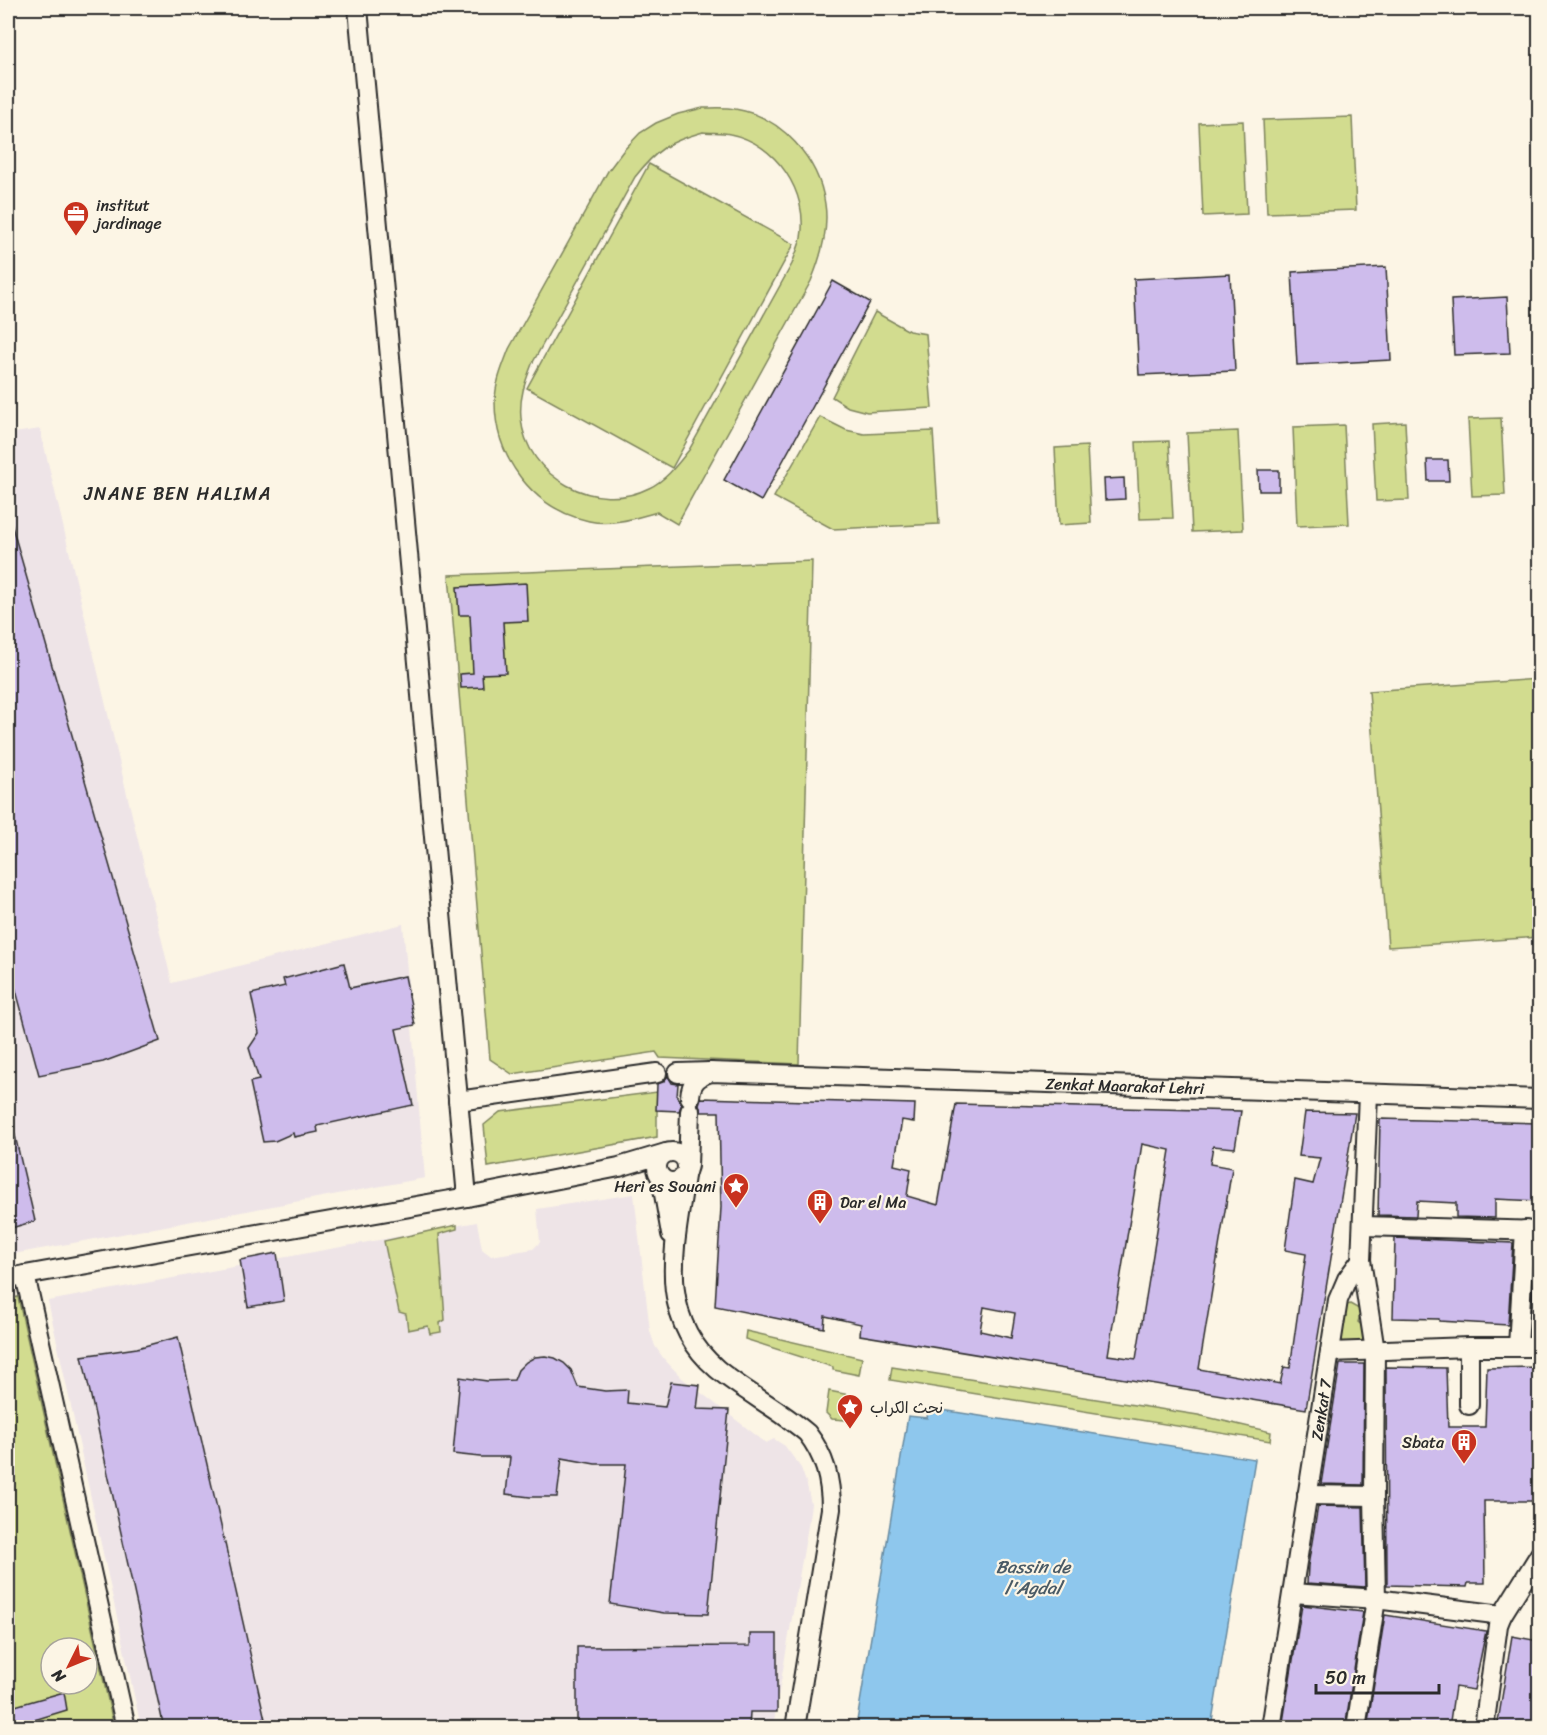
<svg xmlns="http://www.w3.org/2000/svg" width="1547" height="1735" viewBox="0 0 1547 1735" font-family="Sriracha,'Playpen Sans Arabic',sans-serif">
<rect width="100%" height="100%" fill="#fcf5e5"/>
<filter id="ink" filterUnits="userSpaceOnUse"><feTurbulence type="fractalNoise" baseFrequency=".0167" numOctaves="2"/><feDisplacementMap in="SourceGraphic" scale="12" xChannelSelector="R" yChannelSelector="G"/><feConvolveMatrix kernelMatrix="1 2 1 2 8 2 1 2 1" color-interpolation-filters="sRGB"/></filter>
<g filter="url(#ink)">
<g fill="#eee4e7">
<polygon points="40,429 172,983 403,924 425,1178 8,1255 8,434"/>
<polygon points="634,1194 650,1331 655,1346 664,1359 682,1378 766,1443 774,1439 785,1446 801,1468 807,1485 811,1504 808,1526 773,1727 141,1727 48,1301 477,1222 482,1249 491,1256 533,1249 540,1242 537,1209"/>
</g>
<g fill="#d2dc8f" stroke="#7e845d" stroke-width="1.5" fill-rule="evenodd">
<path d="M703 108C713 108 725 107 735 109 781 116 819 159 825 204 829 230 821 257 811 281L677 524 657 512C635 518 612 526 589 521 533 509 495 458 495 402 495 383 503 365 509 349L608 171 623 151 640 133 656 123 678 114ZM703 132C712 133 722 132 730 134 776 143 809 192 801 238 799 246 795 255 792 264L689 450C677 465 666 480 649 488 596 515 526 477 521 418 519 398 525 382 532 364L635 177C657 149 668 142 703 132Z"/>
<polygon points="1352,117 1356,210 1267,213 1263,120"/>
<polygon points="1243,121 1247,214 1203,216 1199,123"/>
<polygon points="649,164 794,244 672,468 527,388"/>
<polygon points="875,312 909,331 926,334 932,408 867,412 848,407 832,397"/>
<polygon points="820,417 846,430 864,434 933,431 939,524 833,529 774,497"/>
<polygon points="1501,418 1505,495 1472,496 1468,419"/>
<polygon points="1405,422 1409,500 1376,501 1372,424"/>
<polygon points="1344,425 1349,524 1297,526 1293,427"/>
<polygon points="1238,431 1243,530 1192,532 1187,433"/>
<polygon points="1169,441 1173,518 1140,519 1136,442"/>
<polygon points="1087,446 1091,523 1059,525 1055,448"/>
<polygon points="812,561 799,1064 660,1058 656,1052 512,1074 490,1059 449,575"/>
<polygon points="1539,679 1539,937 1388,947 1369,691"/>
<polygon points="657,1092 657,1137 488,1167 484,1125 500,1112"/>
<polygon points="457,1225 457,1229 439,1234 445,1320 440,1323 441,1332 430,1334 428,1326 408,1330 406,1314 399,1312 384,1241"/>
<path d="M18 1297 114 1727 8 1728V1299ZM51 1648H87V1684H51Z"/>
<path d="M1350 1304 1359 1309 1360 1315 1358 1322C1371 1330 1367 1342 1355 1350L1339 1342 1344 1323 1342 1321 1344 1306Z"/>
<polygon points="746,1331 862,1358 859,1375 833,1370 833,1367 745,1339"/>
<polygon points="892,1367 1198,1415 1271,1432 1270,1441 890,1380"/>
<polygon points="829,1391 855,1396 853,1413 846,1420 832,1419 826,1413"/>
</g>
<polygon fill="#8ec7ed" stroke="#66899f" stroke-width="1.5" points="929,1408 1255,1459 1211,1727 856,1727 908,1416 927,1418"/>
<g fill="#cebcec" stroke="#2b2b2b" stroke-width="1.5" fill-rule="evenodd">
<polygon points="1386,267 1391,360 1297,365 1292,272"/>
<polygon points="1230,274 1235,371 1139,375 1134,279"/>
<polygon points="833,281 870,302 761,501 724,480"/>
<polygon points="1507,297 1510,353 1454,355 1451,300"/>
<polygon points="1427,460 1448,460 1449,481 1428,481"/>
<polygon points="1258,470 1279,470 1279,491 1259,491"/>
<polygon points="1124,478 1125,499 1105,500 1104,479"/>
<polygon points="8,523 11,523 160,1041 103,1062 39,1075 8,961"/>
<polygon points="526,583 528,621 503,622 506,673 482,674 483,687 461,688 460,674 473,673 470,615 459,615 457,587"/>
<polygon points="344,963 350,988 405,976 415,1025 396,1029 413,1105 317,1126 318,1132 294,1137 293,1133 275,1141 263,1142 250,1082 259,1080 249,1048 259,1033 251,994 285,986 283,979"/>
<polygon points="668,1076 672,1083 678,1084 677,1097 682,1104 679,1111 656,1110 657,1084 663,1082"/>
<path d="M701 1098 915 1104 914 1122 902 1120 894 1165 911 1169 907 1196 938 1205 956 1104 1241 1111 1235 1148 1213 1146 1210 1164 1232 1168 1199 1369 1280 1384 1284 1367 1290 1368 1306 1254 1285 1250 1295 1180 1313 1184 1320 1158 1299 1156 1305 1112 1355 1113 1306 1409 860 1335 861 1324 825 1316 824 1328 715 1306 721 1207 719 1112H701L699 1104ZM1142 1144 1170 1150 1136 1359 1108 1355ZM984 1307 1015 1313 1011 1338 980 1331Z"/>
<polygon points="1380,1119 1539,1123 1539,1201 1495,1199 1495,1218 1456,1217 1456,1203 1417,1201 1416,1216 1378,1215"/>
<polygon points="8,1127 13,1127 35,1221 8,1229"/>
<polygon points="1395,1238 1513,1243 1508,1325 1439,1321 1439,1319 1393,1318"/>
<polygon points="1535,1244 1539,1245 1539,1325 1531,1324"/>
<polygon points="277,1253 284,1301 248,1307 240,1260"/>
<polygon points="178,1337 267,1728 164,1728 82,1356 137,1348"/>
<polygon points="545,1356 555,1358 564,1363 571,1370 578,1387 605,1391 628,1390 627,1403 665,1407 671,1382 700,1385 697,1409 729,1410 708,1614 664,1613 610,1604 626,1464 595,1464 562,1458 557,1497 530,1497 506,1494 510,1457 480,1457 453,1454 460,1377 487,1381 514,1380 518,1370 526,1362 535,1357"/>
<polygon points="1340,1364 1364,1364 1363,1485 1321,1484"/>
<polygon points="1386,1367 1446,1368 1448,1427 1485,1427 1487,1368 1539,1367 1539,1501 1484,1501 1485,1583 1468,1583 1467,1587 1387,1585"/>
<polygon points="1318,1506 1363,1507 1365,1587 1307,1583 1308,1566"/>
<polygon points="1302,1605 1363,1612 1345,1728 1282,1728"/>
<polygon points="1385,1615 1486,1631 1474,1690 1455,1687 1449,1728 1367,1728"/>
<polygon points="750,1634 777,1634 777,1712 750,1712 749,1728 577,1728 577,1647 750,1646"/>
<polygon points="1512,1636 1539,1641 1539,1728 1497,1728"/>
<polygon points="64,1692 67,1710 8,1728 8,1708"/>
</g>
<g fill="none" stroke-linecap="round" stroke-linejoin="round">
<g stroke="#2b2b2b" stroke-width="22">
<g id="street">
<polyline points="358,8 467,1197"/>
<path id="s1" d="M678 1073 710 1072 1540 1099"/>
<path d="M690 1097C691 1082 697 1077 710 1072"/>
<polyline points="458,1101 657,1073"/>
<circle cx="672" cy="1167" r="15"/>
<polyline points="688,1166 690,1111"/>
<path d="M685 1176C675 1246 655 1316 717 1369 745 1392 779 1409 807 1433 825 1456 831 1480 831 1509L795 1728"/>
<polyline points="661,1177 671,1234"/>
<polyline points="1363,1226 1540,1231"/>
<polyline points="25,1275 126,1728"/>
<polyline points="8,1278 467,1197 619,1167 666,1153"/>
<polyline points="1518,1346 1525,1230"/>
<polyline points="1469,1347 1469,1405"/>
<polyline points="1330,1352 1469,1347 1540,1347"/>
<polyline points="1307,1495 1374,1496"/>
<polyline points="1293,1593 1376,1599 1502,1615"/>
<path id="s2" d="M1271 1728 1338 1300 1347 1279 1361 1260 1368 1094"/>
<polyline points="1356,1728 1376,1599 1374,1496 1375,1351 1361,1260"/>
<polyline points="1484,1728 1498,1625 1502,1615 1540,1554"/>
</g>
</g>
<use href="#street" stroke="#fcf5e5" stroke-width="18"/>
</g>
</g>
<defs>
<g id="office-pin" transform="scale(1.35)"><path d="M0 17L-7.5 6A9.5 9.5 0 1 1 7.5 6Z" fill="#c8321e" stroke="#fcf5e5"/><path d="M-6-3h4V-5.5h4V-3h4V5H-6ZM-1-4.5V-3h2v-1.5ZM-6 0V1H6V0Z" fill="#fff"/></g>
<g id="sight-pin" transform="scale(1.35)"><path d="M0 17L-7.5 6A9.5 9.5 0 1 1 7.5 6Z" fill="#c8321e" stroke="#fcf5e5"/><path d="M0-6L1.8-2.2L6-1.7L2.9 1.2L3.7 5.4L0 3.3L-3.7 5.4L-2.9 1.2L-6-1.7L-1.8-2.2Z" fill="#fff"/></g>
<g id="building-pin" transform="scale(1.35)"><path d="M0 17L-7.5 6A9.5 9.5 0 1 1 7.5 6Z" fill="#c8321e" stroke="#fcf5e5"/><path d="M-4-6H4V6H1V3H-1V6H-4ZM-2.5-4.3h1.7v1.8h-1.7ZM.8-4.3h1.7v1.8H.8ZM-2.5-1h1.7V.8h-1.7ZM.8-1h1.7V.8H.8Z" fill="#fff"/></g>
</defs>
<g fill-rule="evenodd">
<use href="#office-pin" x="76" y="214"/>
<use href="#sight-pin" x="736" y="1186"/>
<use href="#building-pin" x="820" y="1202"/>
<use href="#sight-pin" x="850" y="1407"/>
<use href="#building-pin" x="1464" y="1442"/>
</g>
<g text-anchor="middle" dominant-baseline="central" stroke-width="4.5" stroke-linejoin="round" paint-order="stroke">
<g font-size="16" fill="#2b2b2b" stroke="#fcf5e5" text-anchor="start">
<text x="96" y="205">institut<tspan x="96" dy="18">jardinage</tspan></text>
<text x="716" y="1186" text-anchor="end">Heri es Souani</text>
<text x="840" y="1202">Dar el Ma</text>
<text x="870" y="1407">نحث الكراب</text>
<text x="1444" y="1442" text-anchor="end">Sbata</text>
</g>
<g font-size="16" fill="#2b2b2b" stroke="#fcf5e5">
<text stroke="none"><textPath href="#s1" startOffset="447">Zenkat Maarakat Lehri</textPath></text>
<text stroke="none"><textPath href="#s2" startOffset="322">Zenkat 7</textPath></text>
</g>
<g font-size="18" letter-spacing="1.5" fill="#2b2b2b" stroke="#fcf5e5">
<text x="178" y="494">JNANE BEN HALIMA</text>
</g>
<g font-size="18" font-style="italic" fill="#495a65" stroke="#fcf5e5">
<text x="1033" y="1567">Bassin de<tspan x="1033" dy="21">l'Agdal</tspan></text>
</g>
</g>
<rect width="1547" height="1735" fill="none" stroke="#fcf5e5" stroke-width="30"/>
<rect x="15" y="15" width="1517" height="1705" fill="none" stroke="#2b2b2b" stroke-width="2" filter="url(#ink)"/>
<g transform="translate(69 1666) rotate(227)"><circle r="28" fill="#fcf5e5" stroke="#a8a49b" stroke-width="1.5"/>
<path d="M0-4.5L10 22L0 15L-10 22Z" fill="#c8321e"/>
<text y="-9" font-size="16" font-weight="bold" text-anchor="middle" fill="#2b2b2b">N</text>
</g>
<path d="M1316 1684v9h123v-9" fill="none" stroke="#2b2b2b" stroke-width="3"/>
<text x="1325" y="1684" font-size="18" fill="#2b2b2b" stroke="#fcf5e5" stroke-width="4.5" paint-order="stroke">50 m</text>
</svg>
